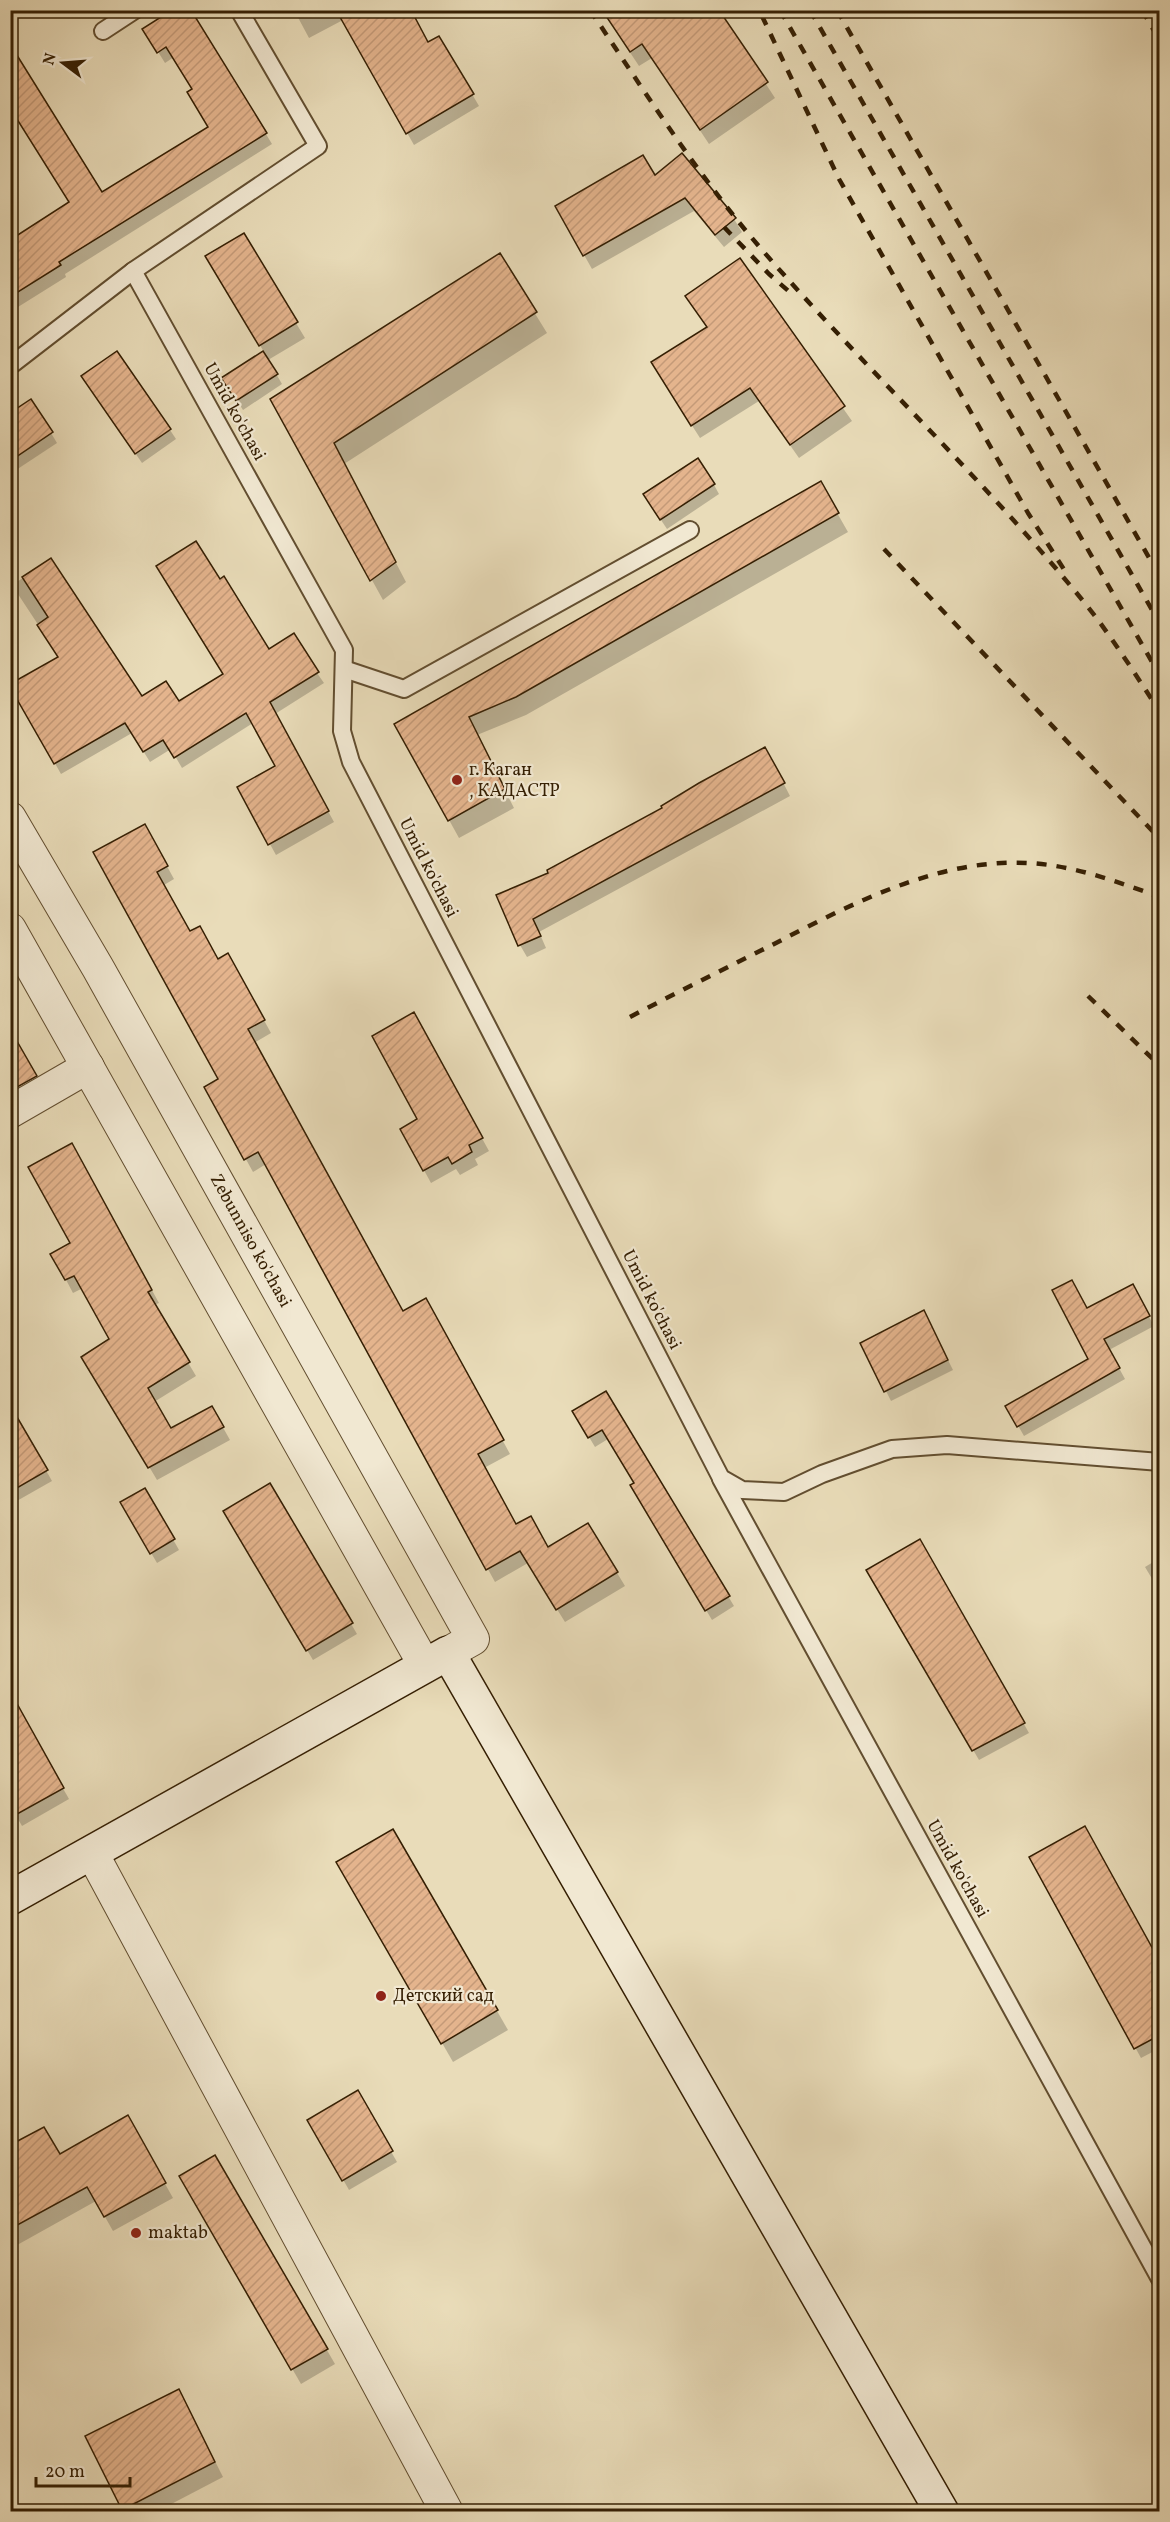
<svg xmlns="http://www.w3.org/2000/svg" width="1170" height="2522" viewBox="0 0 1170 2522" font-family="Vollkorn,serif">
<defs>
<pattern id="building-hatch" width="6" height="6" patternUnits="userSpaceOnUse" patternTransform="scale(1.5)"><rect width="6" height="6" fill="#e4b48d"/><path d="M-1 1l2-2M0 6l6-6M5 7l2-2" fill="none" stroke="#c49a78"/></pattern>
</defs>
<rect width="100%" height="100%" fill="#e9dcb9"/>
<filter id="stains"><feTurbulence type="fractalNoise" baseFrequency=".00333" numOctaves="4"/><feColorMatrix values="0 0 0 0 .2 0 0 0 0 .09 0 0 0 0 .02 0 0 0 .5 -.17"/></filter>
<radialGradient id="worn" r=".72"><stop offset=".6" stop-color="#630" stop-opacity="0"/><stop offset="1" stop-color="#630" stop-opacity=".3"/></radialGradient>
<g fill="#0003">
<polygon points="164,10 190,10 272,144 65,274 66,277 10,312 10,251 210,127 194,89 174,57 165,63 144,29 167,15"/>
<polygon points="294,10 409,10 428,44 439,38 479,106 414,145 343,20 309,38"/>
<polygon points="602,10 718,10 775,98 709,144 652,58 639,66"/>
<polygon points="654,177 734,219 742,232 724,247 694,211 592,269 557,207"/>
<polygon points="243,235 305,338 268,360 282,384 243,410 223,378 264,352 207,256"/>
<polygon points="499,255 547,333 344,464 406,582 383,600 272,399"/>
<polygon points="739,260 852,421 799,458 759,401 700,438 661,377 707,328 687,297"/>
<polygon points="89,386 170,430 176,439 142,463"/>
<polygon points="10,415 51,433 57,443 10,474"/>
<polygon points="820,483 848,532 526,715 477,735 514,808 459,838 396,724"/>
<polygon points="714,485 719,494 667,529 651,505"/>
<polygon points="51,560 142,698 179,703 268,651 317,673 324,683 275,714 334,822 276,855 239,788 277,767 253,723 182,768 171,749 150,762 132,733 61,774 11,685 60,658 12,585"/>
<polygon points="772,761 790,796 539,932 546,948 527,957 520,945 550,874"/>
<polygon points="152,839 174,879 164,885 190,933 218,961 228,955 271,1033 254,1043 402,1313 433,1313 510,1454 484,1468 515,1526 548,1549 588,1525 625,1586 565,1622 528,1563 495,1582 266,1164 253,1172 206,1087 220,1079 95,853"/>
<polygon points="414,1015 489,1151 475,1159 478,1165 460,1175 456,1169 431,1183 402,1130 420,1119"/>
<polygon points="79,1158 159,1303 154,1305 196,1376 154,1402 171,1430 212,1408 230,1440 157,1480 84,1357 111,1340 83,1288 73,1293 53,1255 72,1244"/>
<polygon points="1138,1296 1154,1326 1109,1350 1125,1379 1024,1436 1007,1406 1090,1359 1087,1310"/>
<polygon points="929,1322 953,1370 891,1401 862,1343"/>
<polygon points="606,1393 734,1606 712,1620 632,1486 635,1484 608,1439 595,1447 574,1412"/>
<polygon points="18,1421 52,1481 15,1502 10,1494 10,1425"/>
<polygon points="270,1485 357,1634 313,1660 225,1512"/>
<polygon points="145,1490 179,1550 157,1563 122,1503"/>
<polygon points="920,1541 1029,1733 979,1760 868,1571"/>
<polygon points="1160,1558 1160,1592 1145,1567"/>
<polygon points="10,1695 69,1799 22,1826 10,1805"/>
<polygon points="393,1831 508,2030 453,2062 338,1862"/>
<polygon points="1031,1857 1160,1965 1160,2048 1141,2058"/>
<polygon points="357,2092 397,2162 349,2190 309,2120"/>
<polygon points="128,2118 173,2198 113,2231 96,2201 10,2249 10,2147 59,2156"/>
<polygon points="215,2157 335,2364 301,2384 181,2176"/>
<polygon points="187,2406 223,2477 156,2512 125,2512 87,2437"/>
</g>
<g fill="url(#building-hatch)" stroke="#351f03" stroke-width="1.5">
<polygon points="172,10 191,10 267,133 59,262 61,265 10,297 10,240 69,202 10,108 10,44 102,192 208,127 187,92 192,89 166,47 157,53 142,29"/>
<polygon points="336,10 411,10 428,42 439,36 474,94 406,134"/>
<polygon points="602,10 719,10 768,82 700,130 642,44 630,52"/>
<polygon points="682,153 736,218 715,235 685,198 583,256 555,206 643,155 655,175"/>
<polygon points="244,233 298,322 259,346 205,256"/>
<polygon points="500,253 537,312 334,443 396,562 370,581 270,399"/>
<polygon points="740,258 845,406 790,445 750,388 691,426 651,362 707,327 685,296"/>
<polygon points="117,351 171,429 135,454 81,376"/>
<polygon points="263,351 278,374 236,401 221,378"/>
<polygon points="31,399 53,432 10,461 10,413"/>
<polygon points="698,458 715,484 660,520 643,494"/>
<polygon points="821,481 839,513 516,697 469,717 505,789 448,821 394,724"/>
<polygon points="196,541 220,579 224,576 269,649 294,633 319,672 270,702 329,811 268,845 237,787 275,766 246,713 174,758 163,740 143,752 125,723 54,764 10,687 10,684 58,657 37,625 48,617 22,577 51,558 142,696 166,681 179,701 223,674 156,566"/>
<polygon points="765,747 785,783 533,919 541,936 518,946 496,895 548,873 547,870 662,808 661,806 699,783"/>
<polygon points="145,824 168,866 157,872 190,931 200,926 218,959 228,953 265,1020 248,1029 403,1311 426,1298 504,1440 478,1454 516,1524 531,1516 548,1547 588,1523 618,1572 556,1610 520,1551 486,1570 258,1152 244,1160 204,1087 218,1079 93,852"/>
<polygon points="414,1012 483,1138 469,1145 472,1152 452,1164 448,1157 423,1171 400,1129 417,1119 372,1036"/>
<polygon points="10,1029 37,1076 10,1091"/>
<polygon points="72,1143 152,1290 148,1292 190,1362 148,1388 171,1428 212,1406 224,1427 148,1468 81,1357 109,1339 74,1276 65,1280 50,1254 70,1243 28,1167"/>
<polygon points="1072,1280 1087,1308 1133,1284 1150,1316 1104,1339 1120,1368 1017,1427 1005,1406 1088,1359 1052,1290"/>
<polygon points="924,1310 948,1360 884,1392 860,1343"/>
<polygon points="606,1391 730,1596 705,1611 630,1485 634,1483 602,1430 588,1438 572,1411"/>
<polygon points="10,1405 48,1470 10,1492"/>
<polygon points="270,1483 353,1623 306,1651 223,1511"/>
<polygon points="145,1488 175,1539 150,1554 120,1502"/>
<polygon points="920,1539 1025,1723 972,1751 866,1570"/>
<polygon points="10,1691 64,1788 10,1818"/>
<polygon points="1085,1826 1160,1962 1160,2035 1134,2049 1029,1857"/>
<polygon points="393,1829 498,2010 441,2044 336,1862"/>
<polygon points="358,2090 393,2151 342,2181 307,2120"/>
<polygon points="128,2115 166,2183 104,2217 87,2187 10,2229 10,2145 44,2127 60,2154"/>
<polygon points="215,2155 328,2349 291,2370 179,2176"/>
<polygon points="179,2389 215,2462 122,2510 85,2436"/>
</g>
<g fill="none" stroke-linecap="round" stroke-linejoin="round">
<g stroke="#624e30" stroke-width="20">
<g id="lane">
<polyline points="103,31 135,10"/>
<polyline points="133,271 344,650 342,731 351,762 721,1478 742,1490 784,1492 822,1474 892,1449 947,1445 1160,1462"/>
<polyline points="10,366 133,271 318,146 239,10"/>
<polyline points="344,669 404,689 690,530"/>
<polyline points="721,1479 1160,2279"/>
</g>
</g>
<g stroke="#624e30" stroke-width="34">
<g id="street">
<polyline points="10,818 98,968 473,1639 448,1653"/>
<polyline points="10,929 425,1666"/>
<polyline points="10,1112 88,1067"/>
<polyline points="92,1853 447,2512"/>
</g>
</g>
<g stroke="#351f03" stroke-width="36">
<polyline id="secondary" points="10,1898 448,1653 942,2512"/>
</g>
<use href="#lane" stroke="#f1e8d2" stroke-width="16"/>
<use href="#street" stroke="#f1e8d2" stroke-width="32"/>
<use href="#secondary" stroke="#f1e8d2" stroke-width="33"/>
<g stroke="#351f03" stroke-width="4.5" stroke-dasharray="10 10" stroke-linecap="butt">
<path d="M590 10C645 92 698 176 763 251 868 372 987 482 1088 607 1114 640 1137 677 1160 712"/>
<polyline points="780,10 1160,676"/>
<polyline points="810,10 1160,624"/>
<polyline points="837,10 1160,577"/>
<polyline points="1142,10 1160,41"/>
<polyline points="762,16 839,179 1028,513 1065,571"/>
<polyline points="724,227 769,274 793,295"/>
<polyline points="884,549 1160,839"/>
<polyline points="1088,996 1160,1066"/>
<path d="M630 1017C676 993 722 970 768 947 848 906 936 858 1028 863 1073 865 1118 882 1160 897"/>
</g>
</g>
<g fill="#8f2418" stroke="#f1e8d2" stroke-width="2">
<circle cx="457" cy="780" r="6"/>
<circle cx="381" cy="1996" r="6"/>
<circle cx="136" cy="2233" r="6"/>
</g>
<g text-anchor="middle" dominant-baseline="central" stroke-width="4.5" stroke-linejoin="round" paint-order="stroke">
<g font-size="18" fill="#351f03" stroke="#f1e8d2">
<text transform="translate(234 412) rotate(61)">Umid ko'chasi</text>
<text transform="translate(428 868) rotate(63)">Umid ko'chasi</text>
<text transform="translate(250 1241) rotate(61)">Zebunniso ko'chasi</text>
<text transform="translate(651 1300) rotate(63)">Umid ko'chasi</text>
<text transform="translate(957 1869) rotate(61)">Umid ko'chasi</text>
</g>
<g font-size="18" fill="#351f03" stroke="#f1e8d2" text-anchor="start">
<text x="469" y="770">г. Каган<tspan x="469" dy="21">, КАДАСТР</tspan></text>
<text x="393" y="1996">Детский сад</text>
<text x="148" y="2233">maktab</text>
</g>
</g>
<rect width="1170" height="2522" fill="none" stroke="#e9dcb9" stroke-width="36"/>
<rect x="12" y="12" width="1146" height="2498" fill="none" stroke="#351f03" stroke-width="3"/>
<rect x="18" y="18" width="1134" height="2486" fill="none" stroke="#351f03" stroke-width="1.5"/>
<g transform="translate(63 63) rotate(286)" stroke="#f1e8d2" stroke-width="4.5" paint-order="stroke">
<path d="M0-4.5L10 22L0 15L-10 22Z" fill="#351f03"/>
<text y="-9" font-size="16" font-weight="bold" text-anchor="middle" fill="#351f03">N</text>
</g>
<path d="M36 2477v9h94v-9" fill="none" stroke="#351f03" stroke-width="3"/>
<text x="45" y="2477" font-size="18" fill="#351f03" stroke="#f1e8d2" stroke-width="4.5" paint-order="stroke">20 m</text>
<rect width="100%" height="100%" filter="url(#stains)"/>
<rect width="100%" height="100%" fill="url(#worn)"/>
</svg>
